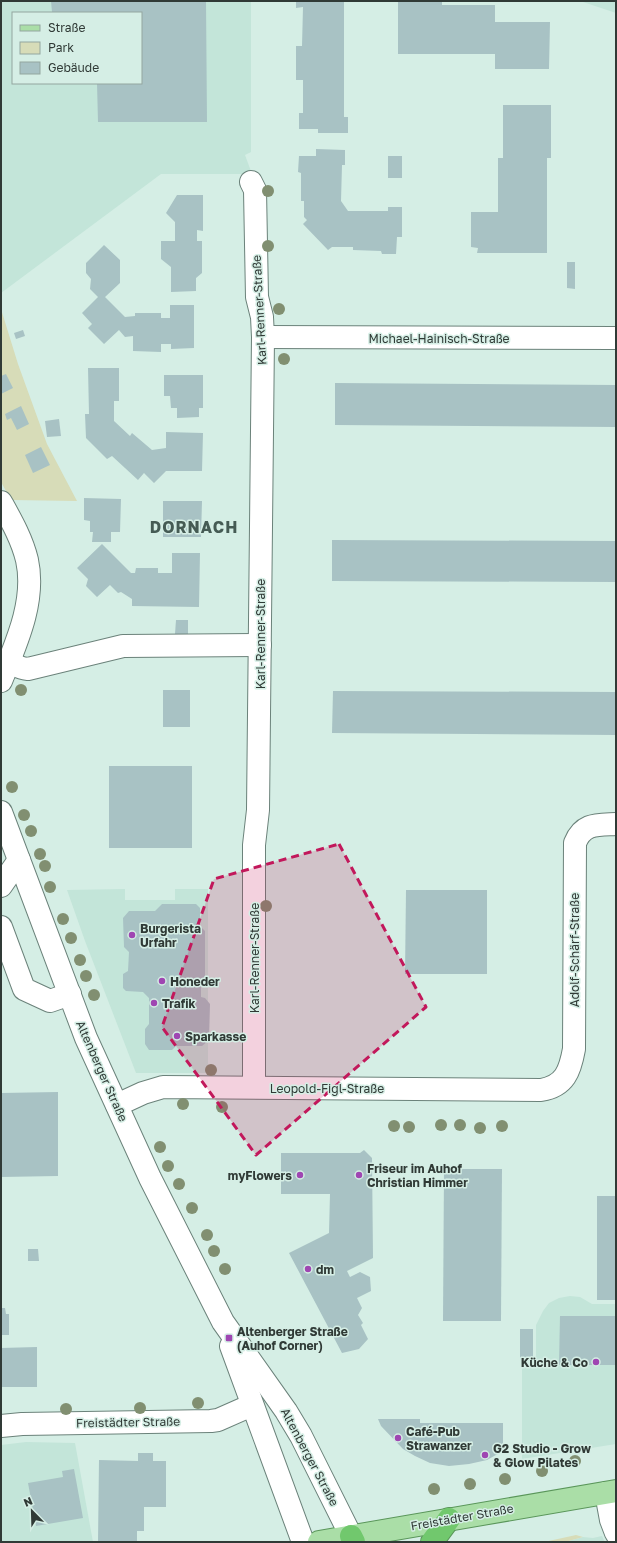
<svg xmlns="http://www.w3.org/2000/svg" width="617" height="1543" viewBox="0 0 617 1543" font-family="'Golos Text',sans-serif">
<rect width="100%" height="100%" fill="#d5eee5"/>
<g fill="#c3e5d9" fill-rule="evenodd">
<path d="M1 1H251V152L245 155 252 174H161L1 293ZM13 13H141V83H13Z"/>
<polygon points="581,1 616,1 616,13 583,2"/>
<polygon points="125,889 125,900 175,900 175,889 208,889 208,1073 136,1073 85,941 67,890"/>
<polygon points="570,1296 580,1297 592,1304 616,1304 616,1444 522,1459 522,1368 536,1367 536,1325 543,1311 549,1303 559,1298"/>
<polygon points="26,1442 75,1443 93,1542 1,1542 1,1445"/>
<polygon points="602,1536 605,1542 565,1542 583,1537 593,1538"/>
</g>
<g fill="#d7dcb8">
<polygon points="1,309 18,364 47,444 77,501 11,500 1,482"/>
<polygon points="576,1535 583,1537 565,1542 544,1542"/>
</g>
<g fill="#a8c2c4">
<polygon points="51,1 206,1 207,122 98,122 97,83 141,83 141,13 69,13 69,12 52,12"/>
<polygon points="296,1 344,1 344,117 348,117 348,133 318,133 318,129 299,129 299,113 303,113 303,80 296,80 296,46 302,46 303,7 296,8"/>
<polygon points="398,1 442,1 442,5 495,5 495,22 550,22 549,69 495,69 495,54 398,54"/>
<polygon points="503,105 551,105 551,158 547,158 547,253 477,253 478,248 471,247 471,212 498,212 498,158 503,158"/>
<polygon points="316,149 345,150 345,165 342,165 341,201 348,211 388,211 388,207 402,207 402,237 397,237 396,254 382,254 381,251 353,250 353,247 332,247 328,250 303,224 307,220 304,217 304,201 301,201 301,173 298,172 299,156 316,156"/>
<rect x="388" y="156" width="14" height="22"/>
<polygon points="177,195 203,195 203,231 197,230 197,241 202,241 202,273 196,278 196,291 171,292 171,267 161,259 161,241 175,241 175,222 166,213"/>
<polygon points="104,245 120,260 120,283 105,297 125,317 135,316 135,313 161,313 161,318 170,318 170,305 194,305 194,348 171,349 171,344 161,344 161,352 133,351 133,336 125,337 119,330 104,344 88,328 92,324 82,313 98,297 90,289 91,279 86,273 86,263"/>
<polygon points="567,262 575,262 575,289 567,288"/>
<polygon points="23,330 25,336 16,339 14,333"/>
<polygon points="88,368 119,368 119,401 114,401 114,421 130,436 132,433 152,450 166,448 166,432 203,433 202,471 166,471 154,483 144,473 138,480 112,456 107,459 86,438 85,414 89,414"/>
<polygon points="6,374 13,388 1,394 1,376"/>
<polygon points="164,375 203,375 203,408 199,408 199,417 177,418 177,408 171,408 170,396 164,396"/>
<polygon points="335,383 616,385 616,427 335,425"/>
<polygon points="21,406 29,424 17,430 11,418 7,420 5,414"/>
<polygon points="59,419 61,436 47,437 45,421"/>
<polygon points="41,447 50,465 33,473 25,455"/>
<polygon points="84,498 121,499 120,532 111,532 111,542 92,542 93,532 90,532 90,521 84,520"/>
<polygon points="163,501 202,501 201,537 163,537"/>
<polygon points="332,540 616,541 616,582 332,581"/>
<polygon points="102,544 131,573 135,573 136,568 158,568 158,573 172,573 172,553 200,553 199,607 132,606 132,599 121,592 118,593 110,585 97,597 86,586 88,579 77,568"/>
<polygon points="176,620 188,620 188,634 175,634"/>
<rect x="163" y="690" width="27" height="37"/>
<polygon points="333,691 616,692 616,735 332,733"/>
<rect x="109" y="766" width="83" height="82"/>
<polygon points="406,890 487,890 487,974 405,974"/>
<polygon points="162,904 196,904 200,908 200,926 205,931 205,981 201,985 201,997 205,998 210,1004 209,1040 202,1046 176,1046 172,1050 149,1050 145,1044 145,1029 149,1024 149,998 143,992 126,991 123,988 123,974 128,971 129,952 124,947 123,918 129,911 155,911"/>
<polygon points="58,1092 58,1176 1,1177 1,1093"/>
<polygon points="364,1150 372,1158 373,1258 347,1271 350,1277 360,1272 370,1277 371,1291 357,1298 362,1308 358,1315 363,1323 361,1325 368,1339 359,1349 342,1353 289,1253 329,1233 330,1194 281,1194 281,1153 360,1153"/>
<polygon points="444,1169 502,1169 501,1321 443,1321"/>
<rect x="597" y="1196" width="19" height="104"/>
<polygon points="28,1249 38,1249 39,1261 28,1261"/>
<polygon points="1,1308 5,1308 6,1314 9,1314 9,1335 1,1335"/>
<polygon points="560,1316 616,1316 616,1365 559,1365"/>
<rect x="520" y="1329" width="13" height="31"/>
<polygon points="37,1347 37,1387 1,1387 1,1348"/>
<polygon points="378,1419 420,1419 420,1423 503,1423 503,1451 487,1460 469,1464 449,1466 430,1463 415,1456 403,1449 381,1426"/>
<polygon points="138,1453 153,1453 153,1461 166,1461 166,1507 144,1507 144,1531 137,1531 137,1542 98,1542 99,1460 138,1461"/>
<polygon points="74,1469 83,1518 36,1526 28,1483 63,1477 62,1471"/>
</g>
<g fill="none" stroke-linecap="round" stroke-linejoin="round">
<g stroke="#6b827a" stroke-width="24">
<g id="minor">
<polyline points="251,182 255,190 257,297 262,317 263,337 258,810 254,845 254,1087"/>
<polyline points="263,337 616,338"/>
<path d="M1 502C11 520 22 539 27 560 36 601 16 644 1 681"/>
<path d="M10 658C15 666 19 668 28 669L123 646 260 645"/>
<polyline points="1,812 86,1038 150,1178 223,1322 286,1411 301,1436 351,1536"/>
<polyline points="1,886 19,860"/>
<polyline points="1,927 24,989 50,1001 70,994"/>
<path d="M117 1105 143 1093 163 1087 541 1090C565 1086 570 1071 574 1049L575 843C583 823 597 825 616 824"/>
<polyline points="231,1346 303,1542"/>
<polyline points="1,1426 22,1424 211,1421 218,1420 252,1405"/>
<polyline points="606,1493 611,1520 616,1533"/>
</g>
</g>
<g stroke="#5a965a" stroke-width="24">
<polyline id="major" points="319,1542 616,1491"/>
</g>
<g stroke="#5a965a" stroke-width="24">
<g id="highway">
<polyline points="351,1536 354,1542"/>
<polyline points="432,1542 449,1519"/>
</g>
</g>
<use href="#minor" stroke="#fff" stroke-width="22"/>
<use href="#major" stroke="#aadea7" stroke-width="22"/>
<use href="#highway" stroke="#71c86d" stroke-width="22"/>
</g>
<g fill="#818f71">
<circle cx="268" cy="191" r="6"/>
<circle cx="268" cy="246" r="6"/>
<circle cx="279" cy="309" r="6"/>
<circle cx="284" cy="359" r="6"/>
<circle cx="21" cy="690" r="6"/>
<circle cx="12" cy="787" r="6"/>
<circle cx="24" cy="815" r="6"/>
<circle cx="31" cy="831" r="6"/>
<circle cx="40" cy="854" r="6"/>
<circle cx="45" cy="866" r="6"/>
<circle cx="50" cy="887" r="6"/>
<circle cx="266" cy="906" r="6"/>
<circle cx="63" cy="919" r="6"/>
<circle cx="71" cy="938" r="6"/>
<circle cx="80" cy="960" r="6"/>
<circle cx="86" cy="976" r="6"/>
<circle cx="94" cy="995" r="6"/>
<circle cx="211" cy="1070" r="6"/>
<circle cx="183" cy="1104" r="6"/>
<circle cx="222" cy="1107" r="6"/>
<circle cx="441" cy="1125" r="6"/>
<circle cx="460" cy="1125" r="6"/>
<circle cx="394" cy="1126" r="6"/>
<circle cx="502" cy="1126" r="6"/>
<circle cx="409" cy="1127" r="6"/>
<circle cx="480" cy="1128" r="6"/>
<circle cx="160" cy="1147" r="6"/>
<circle cx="168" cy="1166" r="6"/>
<circle cx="179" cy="1184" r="6"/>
<circle cx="192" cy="1208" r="6"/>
<circle cx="207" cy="1235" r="6"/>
<circle cx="214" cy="1251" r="6"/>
<circle cx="225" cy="1269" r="6"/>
<circle cx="198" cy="1403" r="6"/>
<circle cx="140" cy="1408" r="6"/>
<circle cx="66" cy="1409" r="6"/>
<circle cx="575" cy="1461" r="6"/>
<circle cx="542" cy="1471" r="6"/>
<circle cx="505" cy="1479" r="6"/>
<circle cx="470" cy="1484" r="6"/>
<circle cx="434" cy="1489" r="6"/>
</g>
<path fill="#c2185b" fill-opacity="0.2" stroke="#c2185b" stroke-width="3" stroke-dasharray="8 5" stroke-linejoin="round" d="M339 844 426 1007 256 1155 162 1027 214 879Z"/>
<g fill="#9f46b2" stroke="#d5eee5" stroke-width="1.5">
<circle cx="132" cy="935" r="4"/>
<circle cx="162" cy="981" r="4"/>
<circle cx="154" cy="1003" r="4"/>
<circle cx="177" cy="1036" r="4"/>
<circle cx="300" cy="1175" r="4"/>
<circle cx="359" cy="1175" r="4"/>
<circle cx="308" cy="1269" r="4"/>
<rect x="225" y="1334" width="8" height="8" rx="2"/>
<circle cx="596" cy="1362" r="4"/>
<circle cx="398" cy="1438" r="4"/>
<circle cx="485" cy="1455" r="4"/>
</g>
<g text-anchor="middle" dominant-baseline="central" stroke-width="3" stroke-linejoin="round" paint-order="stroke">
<g font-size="12" fill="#303a36" stroke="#d5eee5">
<text transform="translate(259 310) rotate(-93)">Karl-Renner-Straße</text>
<text x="439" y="338">Michael-Hainisch-Straße</text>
<text transform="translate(260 634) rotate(-90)">Karl-Renner-Straße</text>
<text transform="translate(574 950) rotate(-90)">Adolf-Schärf-Straße</text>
<text transform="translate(254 958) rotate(-90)">Karl-Renner-Straße</text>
<text transform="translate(102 1071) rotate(66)">Altenberger Straße</text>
<text x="327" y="1088">Leopold-Figl-Straße</text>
<text transform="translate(128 1422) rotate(-1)">Freistädter Straße</text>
<text transform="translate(310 1457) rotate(62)">Altenberger Straße</text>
<text transform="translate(462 1517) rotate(-10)">Freistädter Straße</text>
</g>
<g font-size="12" font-weight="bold" fill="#303a36" stroke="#d5eee5" text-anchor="start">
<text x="140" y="928">Burgerista<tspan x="140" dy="14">Urfahr</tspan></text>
<text x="170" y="981">Honeder</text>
<text x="162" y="1003">Trafik</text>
<text x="185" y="1036">Sparkasse</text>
<text x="367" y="1168">Friseur im Auhof<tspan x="367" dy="14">Christian Himmer</tspan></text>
<text x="292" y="1175" text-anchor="end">myFlowers</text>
<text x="316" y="1269">dm</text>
<text x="237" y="1331">Altenberger Straße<tspan x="237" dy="14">(Auhof Corner)</tspan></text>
<text x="588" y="1362" text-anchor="end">Küche &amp; Co</text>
<text x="406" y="1431">Café-Pub<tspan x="406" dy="14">Strawanzer</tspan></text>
<text x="493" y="1448">G2 Studio - Grow<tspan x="493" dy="14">&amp; Glow Pilates</tspan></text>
</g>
<g font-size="16" font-weight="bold" letter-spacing="1" fill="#455b54" stroke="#d5eee5">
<text x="194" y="527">DORNACH</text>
</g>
</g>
<rect width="617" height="1543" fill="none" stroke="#303a36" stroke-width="4"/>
<rect x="12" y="12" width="130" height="72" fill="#d5eee5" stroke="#93a69f"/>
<rect x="20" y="25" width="20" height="6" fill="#aadea7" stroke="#93a69f"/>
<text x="48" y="32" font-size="12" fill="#303a36">Straße</text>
<rect x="20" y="42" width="20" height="12" fill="#d7dcb8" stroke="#93a69f"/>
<text x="48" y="52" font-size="12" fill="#303a36">Park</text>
<rect x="20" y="62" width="20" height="12" fill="#a8c2c4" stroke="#93a69f"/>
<text x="48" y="72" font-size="12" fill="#303a36">Gebäude</text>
<g transform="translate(32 1511) rotate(337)" stroke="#d5eee5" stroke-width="3" paint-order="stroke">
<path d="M0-3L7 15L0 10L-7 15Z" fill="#303a36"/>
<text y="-6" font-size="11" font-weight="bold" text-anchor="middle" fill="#303a36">N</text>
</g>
</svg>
